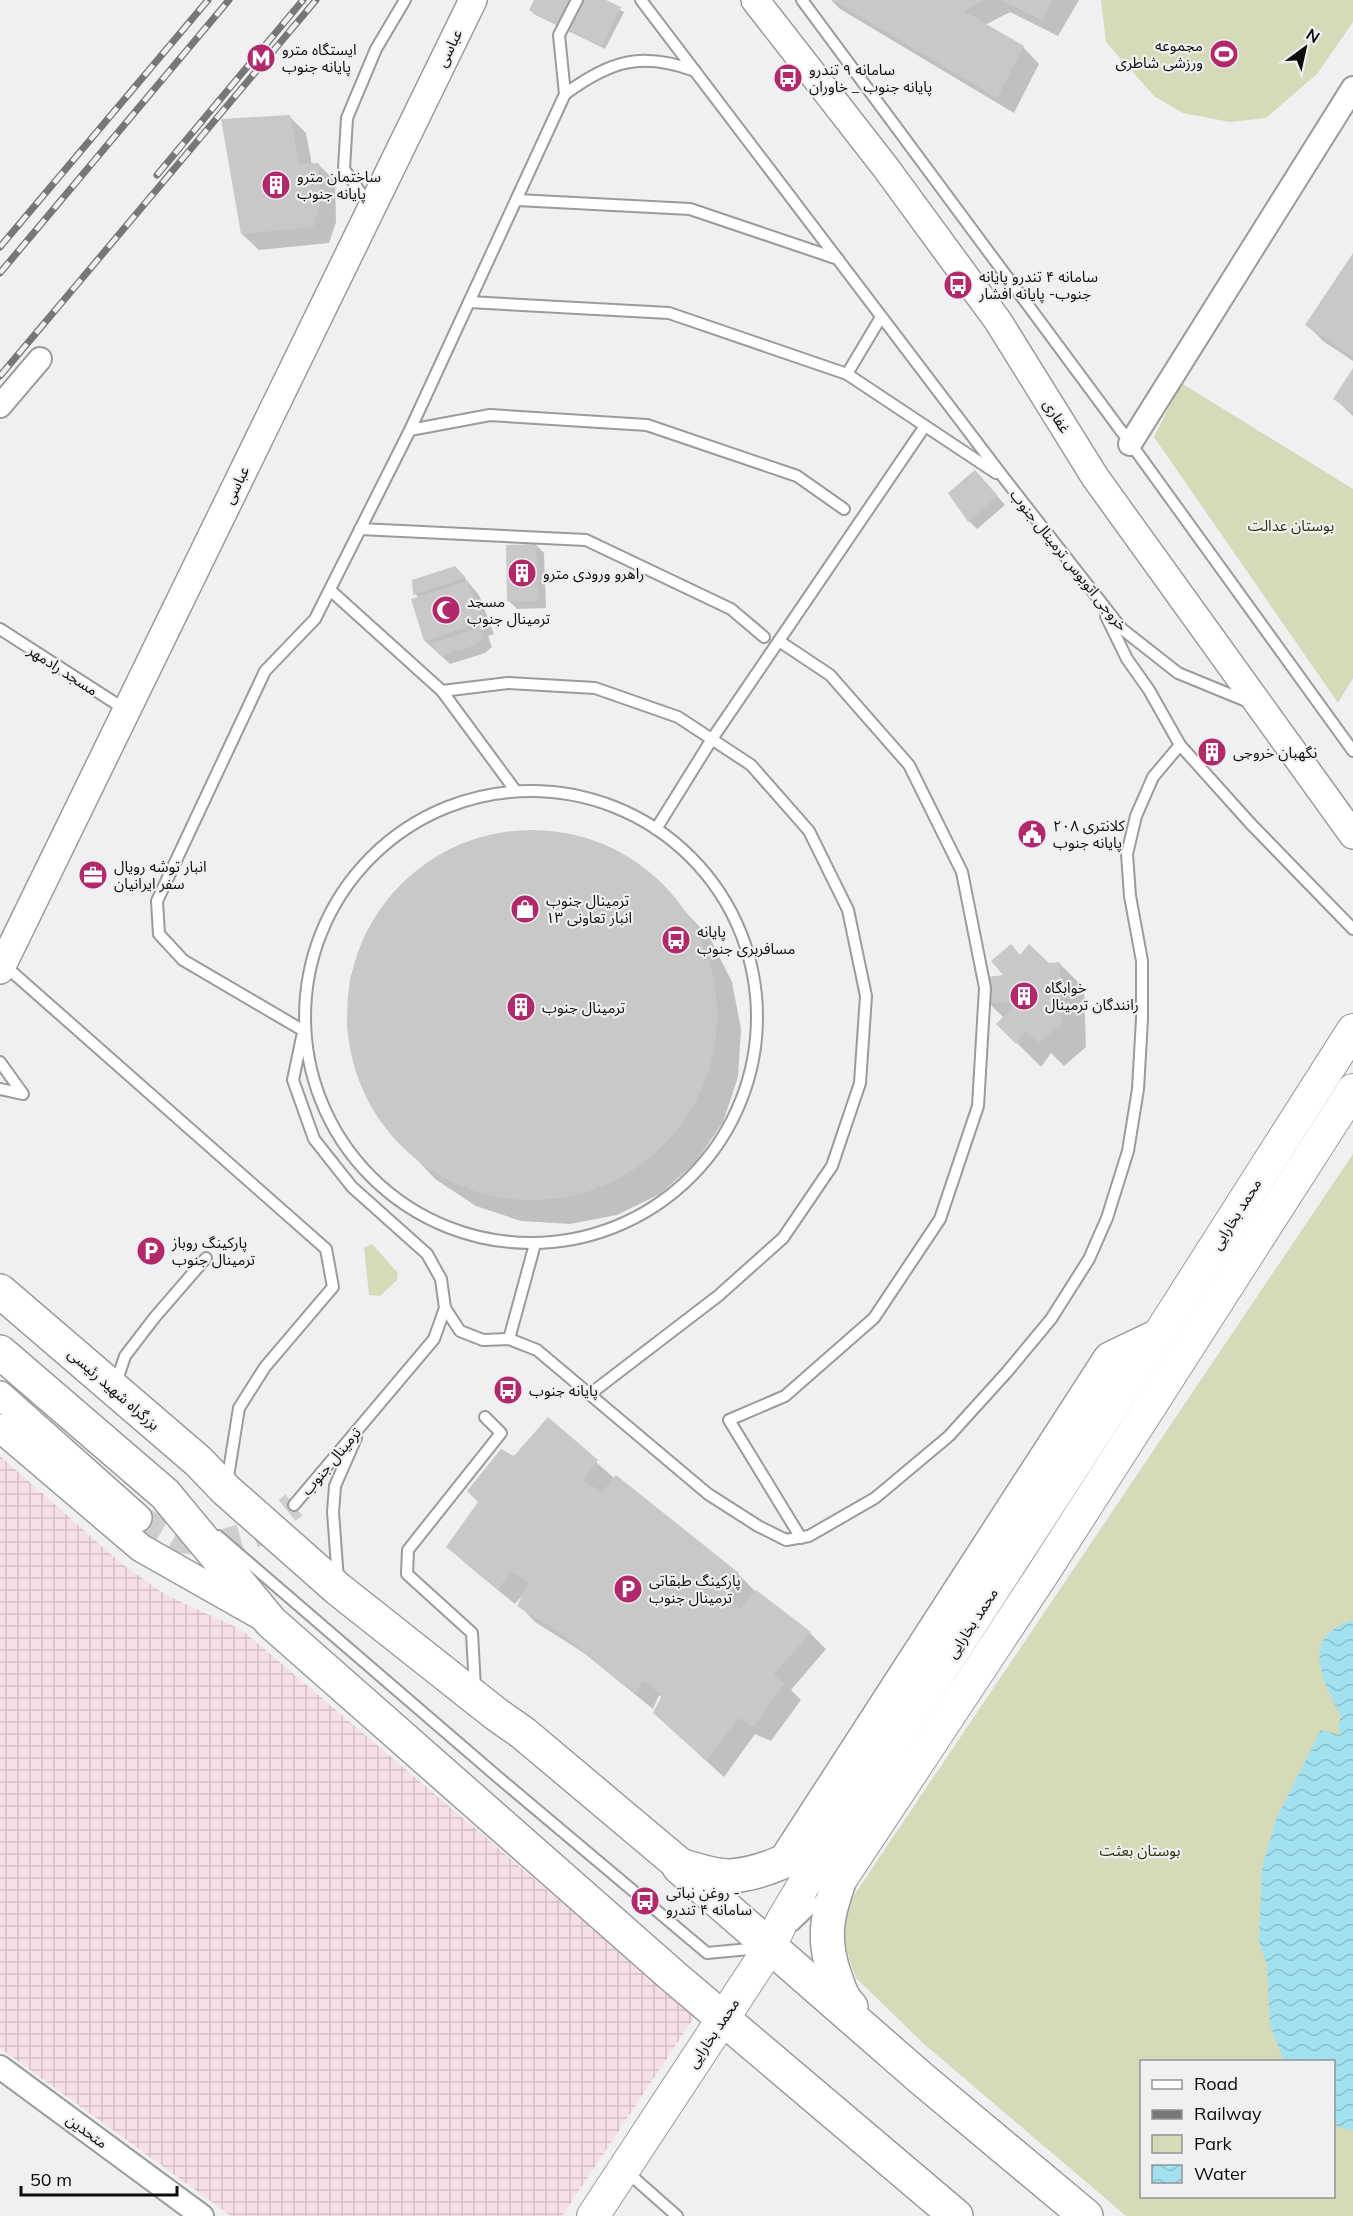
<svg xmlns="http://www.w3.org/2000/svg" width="1353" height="2216" viewBox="0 0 1353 2216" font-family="Mulish,'Noto Sans Arabic',sans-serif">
<defs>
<pattern id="industrial-grid" width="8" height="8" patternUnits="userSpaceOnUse" patternTransform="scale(1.5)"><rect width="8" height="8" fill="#f7dfe8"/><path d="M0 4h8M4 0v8" fill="none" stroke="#d3bec6"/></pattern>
<pattern id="water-waves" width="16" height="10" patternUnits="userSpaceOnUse" patternTransform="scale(1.5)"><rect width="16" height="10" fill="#a2e1f0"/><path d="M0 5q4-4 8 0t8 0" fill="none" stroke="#8ac0cd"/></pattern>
</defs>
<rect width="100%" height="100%" fill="#eff0f1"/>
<polygon fill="url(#industrial-grid)" points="0,1456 122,1564 166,1595 242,1630 695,2016 562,2216 231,2216 0,2048"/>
<g fill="#d7dab8" fill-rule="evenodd">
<polygon points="1101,0 1353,0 1353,22 1317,74 1266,118 1230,122 1183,113 1154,96 1106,42"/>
<polygon points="1181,383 1353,489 1353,678 1338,703 1154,437"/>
<path d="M1353 1154V2216H1126L924 2044 856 1978 839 1929 838 1919ZM1142 2062H1334V2196H1142Z"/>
<polygon points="372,1244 398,1273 397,1280 380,1296 369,1295 364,1247"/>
</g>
<path fill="url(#water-waves)" d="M1353 1620V2131L1334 2125V2062L1284 2061 1270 2025 1267 1965 1259 1941 1262 1868 1276 1819 1321 1730 1341 1735 1338 1726 1341 1716C1322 1679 1299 1637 1353 1620Z"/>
<g fill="#0003">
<polygon points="535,0 602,0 624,12 605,49 534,14 530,10"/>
<polygon points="831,0 1079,0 1058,36 1010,12 985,25 1023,47 1039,64 1014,113 840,9"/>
<polygon points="289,116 306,133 312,165 318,164 335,181 336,222 329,243 259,250 242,234"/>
<polygon points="1353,256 1353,361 1323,341 1307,325"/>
<polygon points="1353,370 1353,416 1335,399"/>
<polygon points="983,480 1005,505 977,529 969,521"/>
<polygon points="536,545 544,553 546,608 517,609 509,601"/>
<polygon points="463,576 479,595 494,634 488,636 492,647 485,653 450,664 425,641 413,600 419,598 415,594"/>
<polygon points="1222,747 1225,751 1223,761 1206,761 1203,758"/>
<polygon points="519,831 567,835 613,850 653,877 710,938 732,982 741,1029 738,1077 723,1122 696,1162 660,1194 617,1215 570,1224 521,1221 476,1206 435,1179 378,1117 357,1074 347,1027 350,979 366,933 393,893 429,862 472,841"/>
<polygon points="1011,946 1021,956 1049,964 1060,964 1084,988 1086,1047 1064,1066 1051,1053 1041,1067 998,1024 1004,1018 988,1002 1006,976"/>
<polygon points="548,1419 615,1479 738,1574 756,1592 810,1633 826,1649 791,1690 801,1700 771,1741 755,1734 724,1777 671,1729 663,1698 659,1695 653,1709 584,1653 535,1622 519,1605 523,1597 521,1597 515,1604 465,1563 448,1546 515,1458"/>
</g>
<g fill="#c9c8c9">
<polygon points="534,0 606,0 621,7 602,47 529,10"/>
<polygon points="833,0 985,0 964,11 1024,46 997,98"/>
<polygon points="1001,0 1053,0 1042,20"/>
<polygon points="290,115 299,164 319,163 320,205 313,227 241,234 221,119"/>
<polygon points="1353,253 1353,357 1305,325"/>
<polygon points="1353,368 1353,412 1333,399"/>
<polygon points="975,470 998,496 968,522 948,493"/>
<polygon points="536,544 538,601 507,601 506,545"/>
<polygon points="455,566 466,578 413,595 412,580"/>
<polygon points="467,581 482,622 424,641 411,599"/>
<polygon points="480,627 484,639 476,645 441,656 431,644"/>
<polygon points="1205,745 1223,746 1219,758 1201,758"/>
<circle cx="532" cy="1015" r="185"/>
<polygon points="1011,944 1020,955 1029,944 1049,963 1060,962 1062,1023 1039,1043 1026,1030 1016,1044 996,1024 1017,1003 987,1003 987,977 1003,975 991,961"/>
<polygon points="548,1417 598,1460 583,1480 602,1492 616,1475 739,1573 725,1598 740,1609 756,1590 811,1632 773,1675 785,1683 754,1726 738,1718 707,1761 653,1713 662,1695 642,1680 636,1694 566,1637 517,1606 529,1582 511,1571 498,1589 446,1547 478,1502 467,1491 501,1449 514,1456"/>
</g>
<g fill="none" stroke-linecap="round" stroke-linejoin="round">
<polyline stroke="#cdcecf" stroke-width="27" stroke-dasharray="27 14" stroke-linecap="butt" points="138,1518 176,1539 219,1544 260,1532 294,1505"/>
<g stroke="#9a9b9c" stroke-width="14">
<g id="service">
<polyline points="641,0 1004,478 1122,629 1178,673 1251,703"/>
<polyline points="802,0 1139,455 1353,751"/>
<path d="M565 94C610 61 641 51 695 71"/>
<polyline points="517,200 690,209 838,259"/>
<polyline points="370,206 344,169 347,118 376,49 405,0"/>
<polyline points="469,302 669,313 847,374 996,473"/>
<polyline points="847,374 881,317"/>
<polyline points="410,430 490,415 647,425 797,476 844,509"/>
<polyline points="360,529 586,540 731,609 764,637"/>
<polyline points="330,590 442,691 515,790"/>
<polyline points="1106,616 1127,659 1149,690 1180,745 1250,823 1353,929"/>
<polyline points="0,629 126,710"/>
<polyline points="779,641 830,675 909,765 962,872 985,988 978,1106 940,1219 874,1318 785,1396 729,1420 801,1538"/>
<polyline points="442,691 508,683 595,688 678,717 751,765 809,831 848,910 866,996 860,1083 832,1166 783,1238 718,1296 590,1394"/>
<circle cx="531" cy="1017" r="226"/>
<polyline points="656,829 712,739 925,426"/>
<polyline points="3,964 326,1249 333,1287 265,1367 239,1408 227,1483"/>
<polyline points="304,1031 183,960 159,934 157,901 265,671 315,619 410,430 565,94 559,35 577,0"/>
<polyline points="0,1062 23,1094 0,1089"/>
<polyline points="445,1308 460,1331 483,1340 509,1339 537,1350 708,1494 758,1526 786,1540 809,1536 875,1498 949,1436 1007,1372 1051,1319 1089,1259 1107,1218 1128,1151 1138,1089 1142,1019 1142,961 1130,896 1127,854 1136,816 1153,777 1180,745"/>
<polyline points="509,1339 535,1244"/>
<polyline points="115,1386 125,1356 155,1317 206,1258"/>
<polyline points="294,1505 434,1339 445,1308 441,1279 427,1254 352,1187 314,1139 293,1080 302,1037"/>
<polyline points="218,1536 499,1778 707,1953 760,1948"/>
<polyline points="338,1580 333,1512 335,1486 356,1438"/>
<polyline points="475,1688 472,1633 407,1574 408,1550 501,1433 485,1417"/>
<polyline points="794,1925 824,1896"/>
<polyline points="626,2171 677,2216"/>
</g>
</g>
<g stroke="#9a9b9c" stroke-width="26">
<g id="minor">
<polyline points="0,406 40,359"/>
<polyline points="1130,444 1353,88"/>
<polyline points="0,2067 202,2216"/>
</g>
</g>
<g stroke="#9a9b9c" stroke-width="30">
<g id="tertiary">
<polyline points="755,0 886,168 998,321 1095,477 1353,835"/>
<polyline points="0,970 473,0"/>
<polyline points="0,1395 138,1518"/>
<polyline points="0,1428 141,1548 261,1616"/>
</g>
</g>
<g stroke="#9a9b9c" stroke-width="34">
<g id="secondary">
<polyline points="839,1882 1042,1575 1353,1090"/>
<polyline points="593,2216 770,1947 782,1921 833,1836 1158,1336 1353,1030"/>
</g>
</g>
<g stroke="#9a9b9c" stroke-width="36">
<g id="trunk">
<path d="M0 1291 198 1461 226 1490 338 1589 496 1714 523 1733 680 1865C696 1870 713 1876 730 1876 767 1874 801 1853 833 1836"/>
<polyline points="0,1352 165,1494 271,1622 674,1977 956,2216"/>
<polyline points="786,1860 1110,1359 1158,1336"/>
<polyline points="679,1867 922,2079 1086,2216"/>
<path d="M839 1882C826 1918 822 1941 836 1979 840 1990 842 1998 851 2007"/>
</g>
</g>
<use href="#service" stroke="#fff" stroke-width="10"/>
<use href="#minor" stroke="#fff" stroke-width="22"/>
<use href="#tertiary" stroke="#fff" stroke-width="27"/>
<use href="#secondary" stroke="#fff" stroke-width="32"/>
<use href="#trunk" stroke="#fff" stroke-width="33"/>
<g stroke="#777778" stroke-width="7">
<g id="rail">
<polyline points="157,175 303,0"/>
<polyline points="0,247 208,0"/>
<polyline points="0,273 229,0"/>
<polyline points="0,376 316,0"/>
</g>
</g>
<use href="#rail" stroke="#eff0f1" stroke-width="4.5" stroke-dasharray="14" stroke-linecap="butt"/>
</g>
<defs>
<g id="stadium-disc" transform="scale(1.5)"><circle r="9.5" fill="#b1296a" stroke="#eff0f1"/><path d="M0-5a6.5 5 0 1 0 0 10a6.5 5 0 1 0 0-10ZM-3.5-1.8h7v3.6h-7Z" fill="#fff"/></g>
<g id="metro-disc" transform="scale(1.5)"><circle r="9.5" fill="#b1296a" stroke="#eff0f1"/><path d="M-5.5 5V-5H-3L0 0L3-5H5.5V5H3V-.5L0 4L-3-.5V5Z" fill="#fff"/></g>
<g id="bus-disc" transform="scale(1.5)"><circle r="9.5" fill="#b1296a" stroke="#eff0f1"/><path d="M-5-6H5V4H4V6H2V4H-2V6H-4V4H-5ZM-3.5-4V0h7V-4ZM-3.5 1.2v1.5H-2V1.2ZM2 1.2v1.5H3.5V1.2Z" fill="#fff"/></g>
<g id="building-disc" transform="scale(1.5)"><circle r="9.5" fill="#b1296a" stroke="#eff0f1"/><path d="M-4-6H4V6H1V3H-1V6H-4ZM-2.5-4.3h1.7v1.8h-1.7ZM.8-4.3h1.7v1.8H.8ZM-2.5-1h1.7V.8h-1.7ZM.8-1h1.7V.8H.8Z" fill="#fff"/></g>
<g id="mosque-disc" transform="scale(1.5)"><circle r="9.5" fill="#b1296a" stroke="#eff0f1"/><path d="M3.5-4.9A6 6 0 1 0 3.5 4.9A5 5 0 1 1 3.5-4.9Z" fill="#fff"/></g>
<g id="civic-disc" transform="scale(1.5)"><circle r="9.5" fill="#b1296a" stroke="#eff0f1"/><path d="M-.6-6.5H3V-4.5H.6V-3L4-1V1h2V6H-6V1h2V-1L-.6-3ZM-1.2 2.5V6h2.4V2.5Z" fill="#fff"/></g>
<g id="office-disc" transform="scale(1.5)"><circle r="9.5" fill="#b1296a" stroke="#eff0f1"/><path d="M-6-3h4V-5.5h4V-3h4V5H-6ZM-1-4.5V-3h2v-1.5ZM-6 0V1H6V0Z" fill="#fff"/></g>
<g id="shop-disc" transform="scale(1.5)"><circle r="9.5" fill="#b1296a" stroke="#eff0f1"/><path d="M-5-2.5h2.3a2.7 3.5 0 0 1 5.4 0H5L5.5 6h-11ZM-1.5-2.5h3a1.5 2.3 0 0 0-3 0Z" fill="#fff"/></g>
<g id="parking-disc" transform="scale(1.5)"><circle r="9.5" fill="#b1296a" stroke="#eff0f1"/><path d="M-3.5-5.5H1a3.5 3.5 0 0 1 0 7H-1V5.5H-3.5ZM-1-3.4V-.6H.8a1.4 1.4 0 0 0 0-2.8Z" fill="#fff"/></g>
</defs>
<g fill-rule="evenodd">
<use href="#stadium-disc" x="1224" y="54"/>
<use href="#metro-disc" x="261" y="58"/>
<use href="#bus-disc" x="788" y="78"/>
<use href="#building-disc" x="276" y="185"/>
<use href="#bus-disc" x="958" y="285"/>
<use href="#building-disc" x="522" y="573"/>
<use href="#mosque-disc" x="446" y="610"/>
<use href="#building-disc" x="1212" y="752"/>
<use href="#civic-disc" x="1032" y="834"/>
<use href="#office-disc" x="93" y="875"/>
<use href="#shop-disc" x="525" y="909"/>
<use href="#bus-disc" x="676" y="940"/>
<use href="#building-disc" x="1024" y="996"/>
<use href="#building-disc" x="521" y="1007"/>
<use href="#parking-disc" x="151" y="1251"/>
<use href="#bus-disc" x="508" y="1390"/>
<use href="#parking-disc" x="628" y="1589"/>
<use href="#bus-disc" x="645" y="1901"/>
</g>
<g text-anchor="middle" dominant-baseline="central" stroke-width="4.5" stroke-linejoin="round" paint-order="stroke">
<g font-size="15" fill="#0c0c0c" stroke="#eff0f1" text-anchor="start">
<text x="1203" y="45" text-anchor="end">مجموعه<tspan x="1203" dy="17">ورزشی شاطری</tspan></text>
<text x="282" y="49">ایستگاه مترو<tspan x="282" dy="17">پایانه جنوب</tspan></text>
<text x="809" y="69">سامانه ۹ تندرو<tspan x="809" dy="17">پایانه جنوب _ خاوران</tspan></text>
<text x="297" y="176">ساختمان مترو<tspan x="297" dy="17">پایانه جنوب</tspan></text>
<text x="979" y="276">سامانه ۴ تندرو پایانه<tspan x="979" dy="17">جنوب- پایانه افشار</tspan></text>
<text x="543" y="573">راهرو ورودی مترو</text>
<text x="467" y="601">مسجد<tspan x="467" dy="17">ترمینال جنوب</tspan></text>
<text x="1233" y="752">نگهبان خروجی</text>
<text x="1053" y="825">کلانتری ۲۰۸<tspan x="1053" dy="17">پایانه جنوب</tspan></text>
<text x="114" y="866">انبار توشه رویال<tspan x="114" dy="17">سفر ایرانیان</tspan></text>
<text x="546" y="900">ترمینال جنوب<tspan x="546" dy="17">انبار تعاونی ۱۳</tspan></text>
<text x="697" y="931">پایانه<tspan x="697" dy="17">مسافربری جنوب</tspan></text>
<text x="1045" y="987">خوابگاه<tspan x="1045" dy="17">رانندگان ترمینال</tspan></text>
<text x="542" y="1007">ترمینال جنوب</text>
<text x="172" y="1242">پارکینگ روباز<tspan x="172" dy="17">ترمینال جنوب</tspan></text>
<text x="529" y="1390">پایانه جنوب</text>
<text x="649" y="1580">پارکینگ طبقاتی<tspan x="649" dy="17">ترمینال جنوب</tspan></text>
<text x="666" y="1892">روغن نباتی -<tspan x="666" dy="17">سامانه ۴ تندرو</tspan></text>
</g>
<g font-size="15" fill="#0c0c0c" stroke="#eff0f1">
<text transform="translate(449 48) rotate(-64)">عباسی</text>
<text transform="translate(1057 416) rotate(58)">غفاری</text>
<text transform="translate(236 485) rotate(-64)">عباسی</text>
<text transform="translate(1069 560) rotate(51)">خروجی اتوبوس ترمینال جنوب</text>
<text transform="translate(63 670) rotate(33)">مسجد رادمهر</text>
<text transform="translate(1236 1214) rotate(-58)">محمد بخارایی</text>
<text transform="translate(114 1389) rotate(41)">بزرگراه شهید رئیسی</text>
<text transform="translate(331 1461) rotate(-50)">ترمینال جنوب</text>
<text transform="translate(972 1623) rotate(-57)">محمد بخارایی</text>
<text transform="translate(713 2033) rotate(-56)">محمد بخارایی</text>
<text transform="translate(87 2131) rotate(36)">متحدین</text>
</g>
<g font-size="15" fill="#30320b" stroke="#eff0f1">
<text x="1291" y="525">بوستان عدالت</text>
<text x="1140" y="1850">بوستان بعثت</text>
</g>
</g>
<rect x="1140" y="2060" width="195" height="138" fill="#eff0f1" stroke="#949595" stroke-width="1.5"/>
<rect x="1152" y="2080" width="30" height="9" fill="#ffffff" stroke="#949595" stroke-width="1.5"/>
<text x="1194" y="2090" font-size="18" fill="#0c0c0c">Road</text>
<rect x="1152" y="2110" width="30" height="9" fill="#777778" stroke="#949595" stroke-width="1.5"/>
<text x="1194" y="2120" font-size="18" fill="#0c0c0c">Railway</text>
<rect x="1152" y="2135" width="30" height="18" fill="#d7dab8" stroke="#949595" stroke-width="1.5"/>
<text x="1194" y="2150" font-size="18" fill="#0c0c0c">Park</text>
<rect x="1152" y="2165" width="30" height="18" fill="url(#water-waves)" stroke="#949595" stroke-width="1.5"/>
<text x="1194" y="2180" font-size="18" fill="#0c0c0c">Water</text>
<g transform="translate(1305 48) rotate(33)" stroke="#eff0f1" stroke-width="4.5" paint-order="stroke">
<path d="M0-4.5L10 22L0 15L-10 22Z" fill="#0c0c0c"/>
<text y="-9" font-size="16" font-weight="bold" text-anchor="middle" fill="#0c0c0c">N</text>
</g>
<path d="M21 2186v9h156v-9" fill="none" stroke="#0c0c0c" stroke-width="3"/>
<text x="30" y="2186" font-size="18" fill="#0c0c0c" stroke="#eff0f1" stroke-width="4.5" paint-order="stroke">50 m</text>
</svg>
